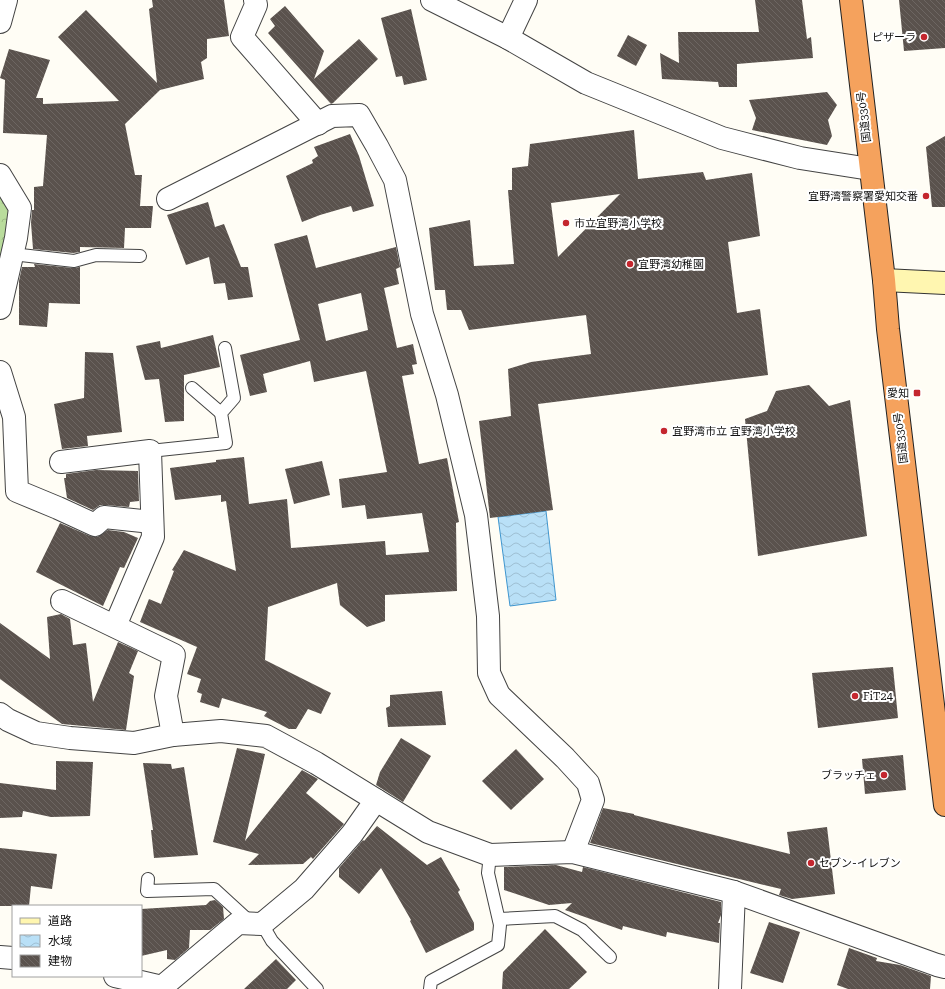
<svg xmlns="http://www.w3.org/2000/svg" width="945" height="989" viewBox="0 0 945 989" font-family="'Roboto Serif','Noto Sans JP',serif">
<defs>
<pattern id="forest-crowns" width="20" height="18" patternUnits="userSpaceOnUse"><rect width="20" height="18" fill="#b9dc9c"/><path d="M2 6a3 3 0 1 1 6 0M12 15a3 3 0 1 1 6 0" fill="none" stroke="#9ebc85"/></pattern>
<pattern id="water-waves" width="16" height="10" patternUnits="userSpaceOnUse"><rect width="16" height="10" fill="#b9e0f7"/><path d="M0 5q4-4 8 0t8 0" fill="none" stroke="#9ebfd3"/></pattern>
<pattern id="building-back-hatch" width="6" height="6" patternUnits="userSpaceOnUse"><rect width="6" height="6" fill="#5a524d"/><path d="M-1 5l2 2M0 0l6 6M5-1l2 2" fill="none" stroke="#6d6662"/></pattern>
</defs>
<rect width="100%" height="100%" fill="#fffdf5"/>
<polygon fill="url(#forest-crowns)" points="0,188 13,208 0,269"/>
<polygon fill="url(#water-waves)" stroke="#3f96cf" points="546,511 556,600 510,606 498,517"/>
<g fill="url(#building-back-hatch)" fill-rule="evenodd">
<polygon points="152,0 224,0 229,36 207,39 207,58 201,62 204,79 160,90 125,124 135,175 142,175 140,206 153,206 151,228 125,228 124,248 80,247 80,252 73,253 33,249 31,223 32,210 34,210 34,187 43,186 47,135 3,133 5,80 0,78 9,49 50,60 36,98 43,98 43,104 119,101 58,37 86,10 157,83 149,9 153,7"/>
<polygon points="755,0 802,0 807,39 811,37 813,58 737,64 737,87 719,87 718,82 662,79 660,53 679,63 678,32 759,32"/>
<polygon points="899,0 945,0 945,48 904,51"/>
<polygon points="285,6 324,51 314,79 359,39 378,59 333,103 331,104 268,33 275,26 270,19"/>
<polygon points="411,9 427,80 404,85 402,76 396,77 381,18"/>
<polygon points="628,35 647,45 636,66 617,56"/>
<polygon points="827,92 837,105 828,120 832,136 827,145 752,130 756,118 749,100"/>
<path d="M634 130 638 179 703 172 706 180 752 173 760 236 728 242 737 313 760 309 768 375 538 404 553 510 490 518 479 421 511 416 508 369 531 362 591 354 586 315 469 330 461 310H447L445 290H435L429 228 470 220 474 266 514 264 508 190H512V168L528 166 530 144ZM620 194 558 257 551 203Z"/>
<polygon points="350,134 359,156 374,206 353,212 351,206 320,215 302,222 286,176 313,163 312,160 318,156 314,147"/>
<polygon points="945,136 945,207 932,207 926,147"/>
<polygon points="208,202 215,227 224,224 241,267 248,267 253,297 228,300 225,283 214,284 209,257 186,265 167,215"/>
<path d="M307 235 316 268 396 247 400 267 396 269 399 284 384 288 397 348 413 344 417 364 412 365 414 374 402 376 419 464 447 458 459 522 456 523 457 591 385 595V621L367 627 340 605 337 583 268 607 265 660 331 693 321 714 308 709 296 729H289L264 716 267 712 222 698 219 708 200 702 202 694 197 692 201 679 187 674 197 647 140 622 149 599 161 604 174 571 172 570 184 550 236 571 226 501 221 502V495L175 500 170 468 216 462V460L244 457 249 504 287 499 291 548 385 541 386 555 429 552 422 513 367 519 365 505 342 508 339 479 387 472 366 371 314 382 310 361 263 374 267 392 250 396 240 355 300 340 274 244ZM361 293 368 330 326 341 318 304Z"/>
<polygon points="34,264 73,268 80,267 80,304 49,303 47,327 19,325 19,281 22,267 35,267"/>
<polygon points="213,335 220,367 184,375 184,421 165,422 159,379 145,380 136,346 160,341 161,348"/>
<polygon points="85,352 113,353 122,432 87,436 88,446 62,449 54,404 84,398"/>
<polygon points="809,385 829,406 850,400 867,536 758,556 745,419 767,411 776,391"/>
<polygon points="322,461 330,495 294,504 285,469"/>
<polygon points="96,470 138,471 139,501 130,502 129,507 105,505 100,505 93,510 67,498 64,478 66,478 66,474"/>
<polygon points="60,523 90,536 97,537 108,530 124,532 138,538 124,568 120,567 103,606 36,572"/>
<polygon points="61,614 70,619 73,645 86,643 93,702 118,642 138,651 129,673 134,676 126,730 62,724 0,679 0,623 50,659 47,617"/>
<polygon points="893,667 898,718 818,728 812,673"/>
<polygon points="442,691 446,725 388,727 386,708 390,706 390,695"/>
<polygon points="401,738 431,756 403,802 376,785 380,772"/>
<polygon points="237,748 265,754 245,841 302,770 318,779 306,793 344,824 313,859 311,857 303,864 248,865 259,854 213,842"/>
<polygon points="516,749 544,779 511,810 482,781"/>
<polygon points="903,755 906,790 865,794 862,759"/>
<polygon points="56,761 93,762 90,816 51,817 23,811 22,817 0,818 0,783 56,790"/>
<polygon points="143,763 171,764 172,769 184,767 198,855 154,858 151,830 153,830"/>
<polygon points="603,808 634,814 634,815 790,854 787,832 827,827 835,894 792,899 779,895 781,889 590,843"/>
<polygon points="377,826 427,865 441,857 460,890 458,892 474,923 474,930 426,953 410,921 411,920 381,868 359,894 339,877 339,868 363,840 364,841"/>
<polygon points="0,848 57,854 52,889 31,886 29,906 0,906"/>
<polygon points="556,865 582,872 583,867 721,902 721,915 718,923 720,923 719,943 667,932 666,937 623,926 622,930 565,910 572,903 549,905 504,890 504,867"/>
<polygon points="215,900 223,907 224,919 210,930 190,930 189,948 175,960 167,959 167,950 141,956 141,909 206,905 210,901"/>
<polygon points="769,922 800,932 783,983 750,973"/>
<polygon points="545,929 587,972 569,989 502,989 503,972"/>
<polygon points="849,948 877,958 876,961 900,965 931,976 930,989 848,989 837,985"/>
<polygon points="276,959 296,980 287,989 244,989"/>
</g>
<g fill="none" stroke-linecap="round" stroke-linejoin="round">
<g stroke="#444" stroke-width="14">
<g id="lane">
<polyline points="12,254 74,261 96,255 140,256"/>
<polyline points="192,388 221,413"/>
<polyline points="150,451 226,443 221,413 234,398 225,348"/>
<polyline points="148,879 147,891 214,889 250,922"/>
<polyline points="499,919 555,916 582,930 610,957"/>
<polyline points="262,924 272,941 317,989"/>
<polyline points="430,989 431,981 498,945 500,925 488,873 490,855"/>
</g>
</g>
<g stroke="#444" stroke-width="24">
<g id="street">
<polyline points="255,0 256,5 242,37 318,124"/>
<polyline points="432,0 508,38 586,83 722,138 800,158 870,169"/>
<polyline points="0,22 6,0"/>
<polyline points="508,38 526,0"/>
<polyline points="0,175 20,208 16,238 0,308"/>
<polyline points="168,199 332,116 359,115 377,146 395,180 422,314 447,395 476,515 488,616 489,673 499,695 565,758 588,783 593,800 573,852"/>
<polyline points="0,372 14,417 17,491 58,508 95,525 104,517 152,522"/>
<polyline points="61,462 150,451 153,537 115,626"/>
<polyline points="62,601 174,655 166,696 173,735"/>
<polyline points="0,714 8,720 36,733 70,738 134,743 173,735 221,731 266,736 316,763 428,832 490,855 573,852 734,892 937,965 945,967"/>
<polyline points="0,957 13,958"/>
<polyline points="115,976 162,987 238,923 262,924 304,889 352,834 376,800"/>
<polyline points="730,989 734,892"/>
</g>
</g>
<g stroke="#333" stroke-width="24">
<polyline id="secondary" points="884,280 945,283"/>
</g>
<g stroke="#222" stroke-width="24">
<polyline id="highway" points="851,0 884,280 888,329 945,805"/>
</g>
<use href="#lane" stroke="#fff" stroke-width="12"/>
<use href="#street" stroke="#fff" stroke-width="22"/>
<use href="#secondary" stroke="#fff6b0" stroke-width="22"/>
<use href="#highway" stroke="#f5a25d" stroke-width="22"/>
</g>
<g fill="#c4262e" stroke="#fff" stroke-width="1.5">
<circle cx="924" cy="37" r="4"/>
<circle cx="926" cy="196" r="4"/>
<circle cx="566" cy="223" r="4"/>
<circle cx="630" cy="264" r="4"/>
<rect x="913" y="389" width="8" height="8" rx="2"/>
<circle cx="664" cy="431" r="4"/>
<circle cx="855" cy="696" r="4"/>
<circle cx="884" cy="775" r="4"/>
<circle cx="811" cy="863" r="4"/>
</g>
<g text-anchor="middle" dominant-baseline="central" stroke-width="4" stroke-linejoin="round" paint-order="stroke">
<g font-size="11" fill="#111" stroke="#fff" text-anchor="start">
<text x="916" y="37" text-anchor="end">ピザーラ</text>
<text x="918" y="196" text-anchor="end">宜野湾警察署愛知交番</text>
<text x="574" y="223">市立宜野湾小学校</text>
<text x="638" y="264">宜野湾幼稚園</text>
<text x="909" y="393" text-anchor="end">愛知</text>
<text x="672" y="431">宜野湾市立 宜野湾小学校</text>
<text x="863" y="696">FiT24</text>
<text x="876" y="775" text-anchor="end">ブラッチェ</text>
<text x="819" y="863">セブン-イレブン</text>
</g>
<g font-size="11" fill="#111" stroke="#fff">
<text transform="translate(864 117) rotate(-97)">国道330号</text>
<text transform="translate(901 438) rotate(-97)">国道330号</text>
</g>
</g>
<rect x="12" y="905" width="130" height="72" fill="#ffffff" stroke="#a0a0a0"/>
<rect x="20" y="918" width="20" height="6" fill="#fff6b0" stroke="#a0a0a0"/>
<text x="48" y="925" font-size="12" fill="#111111">道路</text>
<rect x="20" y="935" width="20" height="12" fill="url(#water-waves)" stroke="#a0a0a0"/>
<text x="48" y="945" font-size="12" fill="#111111">水域</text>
<rect x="20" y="955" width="20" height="12" fill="url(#building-back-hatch)" stroke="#a0a0a0"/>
<text x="48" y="965" font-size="12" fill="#111111">建物</text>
</svg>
